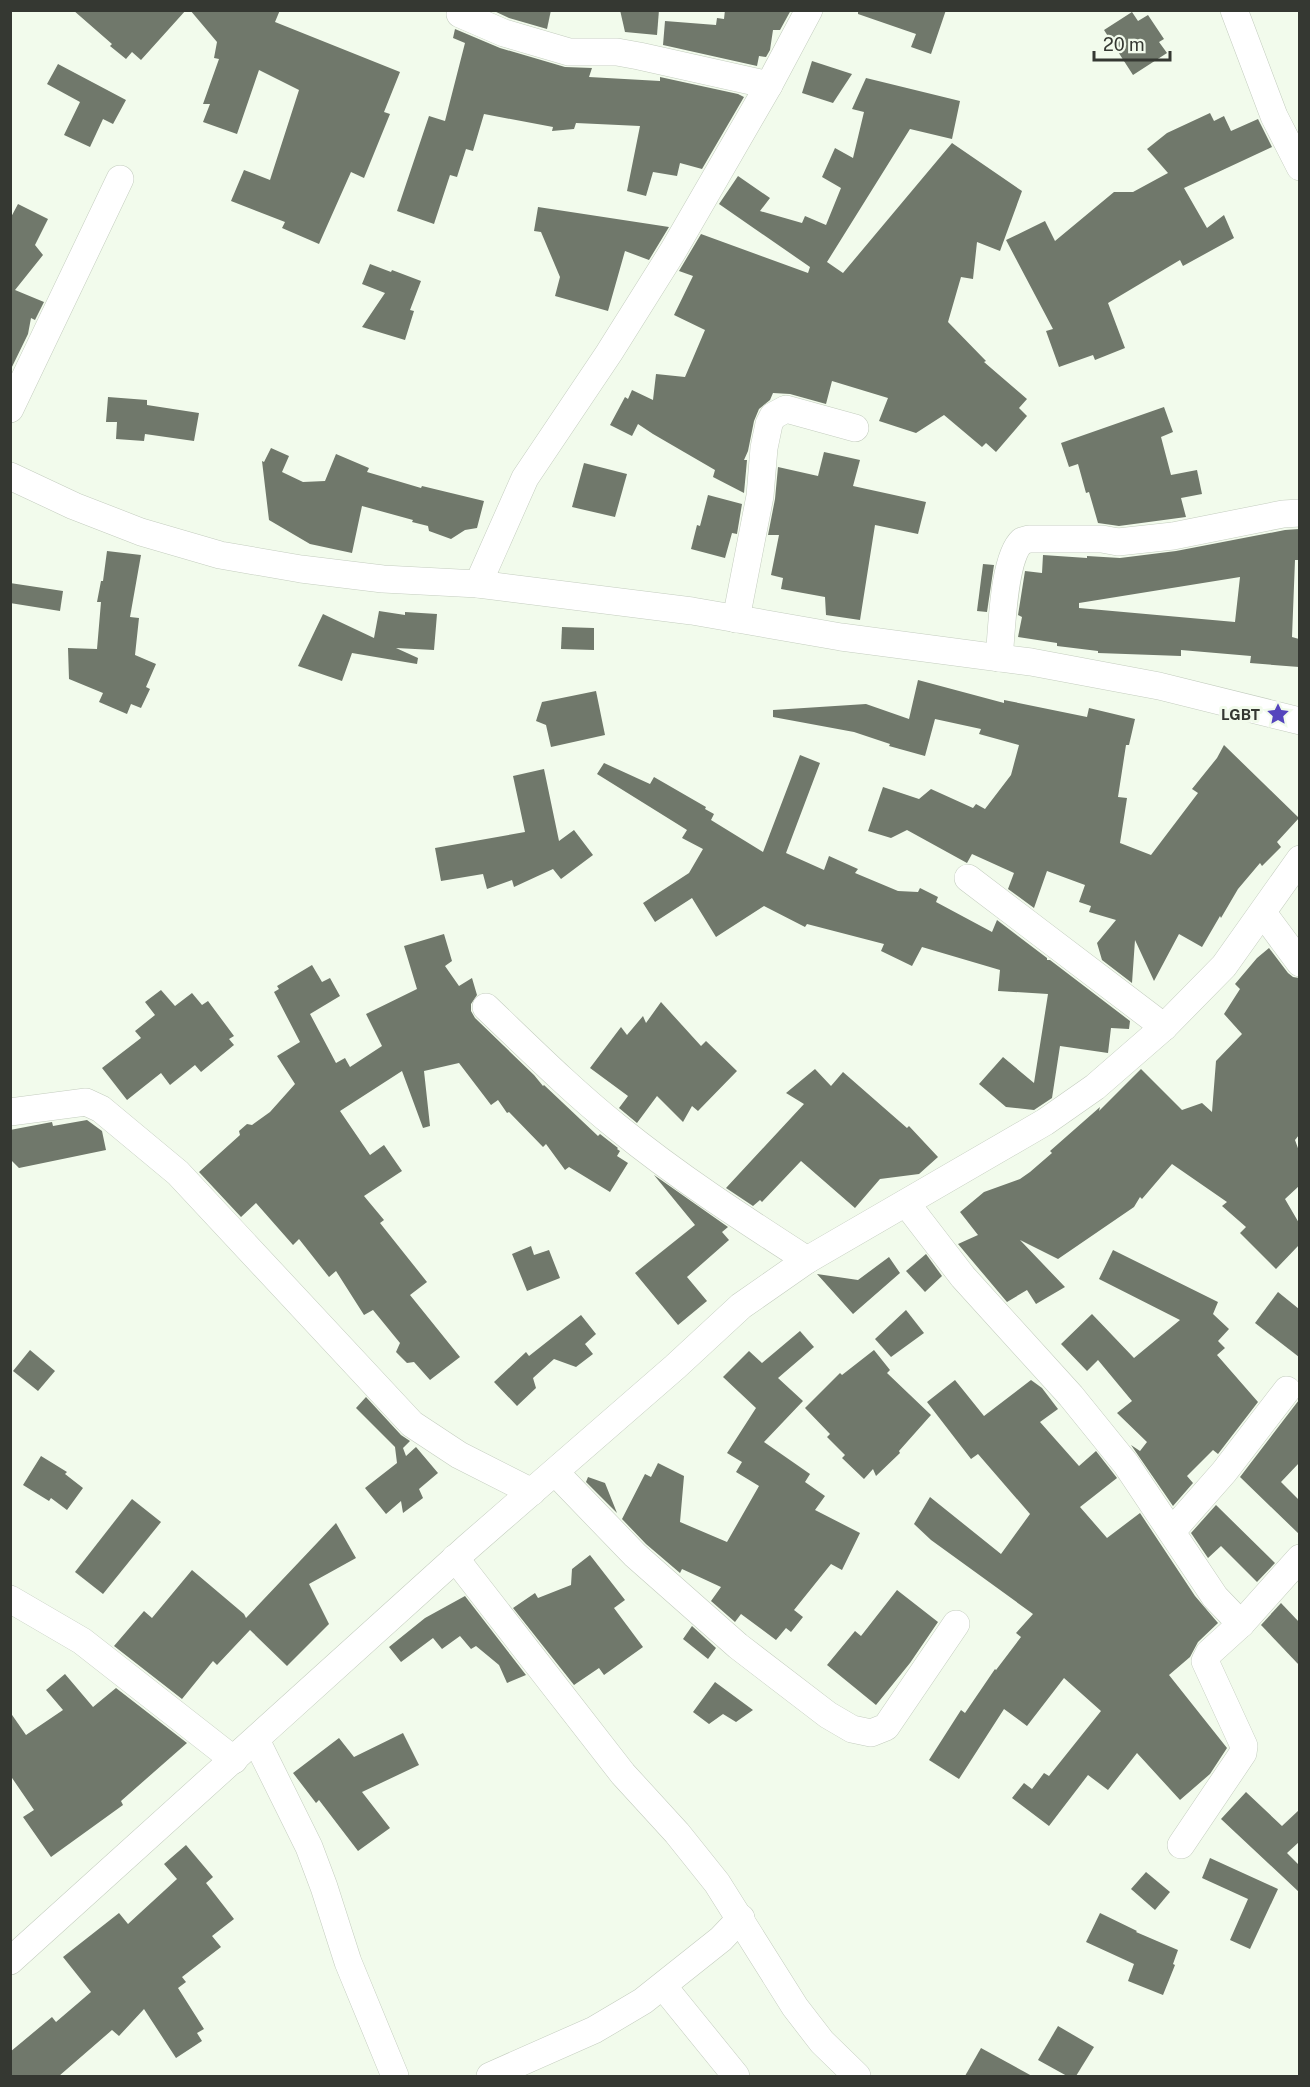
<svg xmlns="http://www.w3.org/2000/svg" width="1310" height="2087" viewBox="0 0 1310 2087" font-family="'Public Sans',sans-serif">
<rect width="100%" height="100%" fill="#f2fbec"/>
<g fill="#70786b" fill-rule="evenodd">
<polygon points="73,10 186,10 141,60 132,52 126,59 110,46 112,44"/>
<polygon points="190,10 280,10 275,22 400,72 384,112 390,114 364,178 351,172 319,244 282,228 285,222 231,201 244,170 270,180 299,90 259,70 237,134 203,122 210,104 203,104 219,59 214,58 217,42"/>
<polygon points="492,10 551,10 547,29 509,18"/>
<polygon points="620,10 659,10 657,35 625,32"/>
<polygon points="725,10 791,10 780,30 773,30 770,50 766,57 759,56 757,66 663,45 665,21 716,25 717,18 724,19"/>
<polygon points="858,10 946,10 931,54 911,47 916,34 858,14"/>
<polygon points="1132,12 1138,21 1148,15 1164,39 1159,42 1167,53 1133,75 1104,30"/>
<polygon points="455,29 500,48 565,67 592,68 589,77 660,81 660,77 738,94 744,97 702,169 680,163 677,176 653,172 646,196 627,191 640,126 576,123 574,129 552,131 553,127 484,114 473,151 466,149 457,177 450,175 434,224 397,211 429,116 445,121 465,43 453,38"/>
<polygon points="812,61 852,74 833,103 802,93"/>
<polygon points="58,64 126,100 113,124 103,119 90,147 64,135 80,102 47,84"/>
<polygon points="866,78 960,101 952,139 910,129 827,262 843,273 952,143 1022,191 1000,251 977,242 973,279 961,277 948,322 986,361 984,362 1027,399 1019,408 1027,416 996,452 986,443 982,447 944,415 916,433 879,421 888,398 832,381 826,404 790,394 773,393 770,400 759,409 754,421 748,451 744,460 747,460 744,493 713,477 715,470 653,434 638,424 632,436 610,425 625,397 628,399 632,390 653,400 656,374 685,377 705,330 674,315 693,276 679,271 701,234 808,273 810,267 719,204 738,176 770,198 760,211 802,223 805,216 826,225 841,188 822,177 835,148 853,158 864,112 852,109"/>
<polygon points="1210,113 1214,121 1224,116 1231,131 1258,119 1272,147 1184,188 1207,228 1224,215 1234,238 1183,266 1180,260 1108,303 1125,348 1095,360 1093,355 1059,367 1046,331 1053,329 1006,240 1045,221 1055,241 1114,192 1133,192 1168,173 1147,149 1167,133"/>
<polygon points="18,204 48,219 35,245 43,255 15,290 44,302 35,320 31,318 28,334 10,371 10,219"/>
<polygon points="538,207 669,227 649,260 625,251 608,311 555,296 560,277 541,232 534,231"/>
<polygon points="370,264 391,272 392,270 421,281 410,310 414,311 405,340 362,327 385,293 362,284"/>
<polygon points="108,397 147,400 147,405 199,413 194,441 145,434 144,441 116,439 117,422 106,422"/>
<polygon points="1164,407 1173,432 1161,437 1171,475 1197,470 1202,494 1181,498 1186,517 1119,526 1098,523 1089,492 1086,493 1078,464 1069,467 1061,443"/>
<polygon points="271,448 289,456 282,472 303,482 325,481 336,454 369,468 367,472 421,488 422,486 484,501 477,528 465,530 451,539 429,531 428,526 412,522 413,520 362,506 352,553 310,544 269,520 262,461 264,462"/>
<polygon points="824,452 860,460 853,486 926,502 918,534 875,525 860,620 826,615 825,597 781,589 783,578 771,575 779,535 768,535 775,499 778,467 818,476"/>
<polygon points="584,463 627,474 615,517 572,507"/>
<polygon points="708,495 742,504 737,534 732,533 725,558 691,549 697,525 700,526"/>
<path d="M1299 529V560H1295L1292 637 1299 639V667L1250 663 1251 656 1181 650V656L1098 653V651L1057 646V643L1018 637 1022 617 1018 615 1025 571 1042 573 1043 555 1087 558V556L1120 558 1176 551 1285 530ZM1240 577 1235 622 1079 608V603Z"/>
<polygon points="107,551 141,555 130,617 139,618 135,655 156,664 146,687 150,689 141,708 131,704 127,714 99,702 103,693 69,679 68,648 97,649 101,602 97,602 101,581 103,581"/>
<polygon points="983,564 994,565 987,612 977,611"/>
<polygon points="10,583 63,591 60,611 10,603"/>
<polygon points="379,611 405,615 405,612 437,614 434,650 396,648 418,658 417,664 352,653 342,681 298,666 323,614 374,638"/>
<polygon points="562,627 594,628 594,650 561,649"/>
<polygon points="918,680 1004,703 1004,700 1087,717 1089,708 1135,719 1129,745 1126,745 1118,797 1127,798 1120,843 1151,855 1198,793 1192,789 1217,758 1224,745 1299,818 1277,842 1281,847 1262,866 1260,863 1238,889 1221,918 1220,916 1202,947 1179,934 1154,981 1135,940 1132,983 1102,960 1097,943 1116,920 1089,912 1091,906 1079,902 1085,885 1047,871 1034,908 1008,889 1014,873 972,854 967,863 907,830 891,838 868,831 883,787 919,799 931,789 973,808 976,804 985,809 1011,775 1019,745 979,734 981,729 935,719 925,756 889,746 890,744 854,732 773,717 773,710 866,704 909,719"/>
<polygon points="596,691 605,735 551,747 546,725 536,721 542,702"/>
<polygon points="800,755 820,763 786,853 824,870 829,856 858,869 855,873 898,891 918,892 920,888 938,897 936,902 992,932 997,920 1047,958 1047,960 1050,960 1130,1021 1129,1029 1111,1028 1108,1053 1060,1046 1052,1098 1034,1110 1006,1107 979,1084 1003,1057 1034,1083 1048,994 998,991 1000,970 922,947 912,966 881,951 884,944 807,924 805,927 764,906 716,937 692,898 655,922 643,903 689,873 703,849 682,838 687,830 597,774 604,763 650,784 654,777 706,807 705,809 714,814 711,820 763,852"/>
<polygon points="544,769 559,841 574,830 593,855 561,879 553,869 514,887 512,880 487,889 483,874 441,881 435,848 525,832 513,776"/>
<polygon points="444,934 452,961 445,966 459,986 472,978 477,995 471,1004 471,1011 475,1018 534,1075 543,1086 544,1085 598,1136 600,1134 618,1148 617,1149 620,1151 617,1156 628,1163 610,1192 569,1167 565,1170 546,1144 543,1147 509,1112 507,1113 498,1100 491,1105 459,1063 424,1071 430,1126 423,1128 402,1071 340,1111 370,1155 384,1145 402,1171 364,1196 384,1220 380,1223 427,1282 410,1295 460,1357 430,1380 414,1362 407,1363 396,1352 400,1343 373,1310 364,1315 336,1271 329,1277 299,1239 293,1245 256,1203 241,1217 199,1172 240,1135 239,1131 247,1124 252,1125 270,1112 295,1084 277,1056 300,1042 274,992 279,989 277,986 312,965 322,982 330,978 340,996 310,1014 336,1063 345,1058 350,1067 382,1046 366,1014 417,989 404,946"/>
<polygon points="1269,948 1288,973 1293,977 1299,978 1299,1135 1295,1140 1299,1151 1299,1186 1285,1199 1299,1223 1299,1245 1276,1269 1240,1233 1246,1227 1222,1206 1227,1202 1172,1164 1142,1199 1140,1197 1134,1207 1058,1259 1020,1240 1065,1287 1036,1304 1027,1290 1007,1302 958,1244 978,1235 960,1212 984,1192 1020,1179 1030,1172 1052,1153 1050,1151 1100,1107 1099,1111 1141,1069 1182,1110 1202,1103 1212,1112 1216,1061 1242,1034 1224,1014 1240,989 1235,984 1257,958"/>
<polygon points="161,990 175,1006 192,993 202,1005 208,1001 234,1036 229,1039 234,1045 201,1072 195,1065 170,1085 161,1073 127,1100 102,1068 141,1038 135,1031 155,1015 145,1002"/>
<polygon points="661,1002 701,1046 706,1041 737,1071 698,1111 692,1106 683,1122 657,1096 637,1123 619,1108 628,1096 590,1068 621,1027 627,1035 643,1016 646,1023"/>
<polygon points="815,1069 831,1086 843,1072 907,1128 909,1126 938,1157 919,1174 880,1179 855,1208 801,1161 762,1202 760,1200 753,1206 726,1188 804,1104 786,1093"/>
<polygon points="87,1120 102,1131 106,1150 19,1168 10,1159 10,1130 52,1122 53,1126"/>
<polygon points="654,1175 728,1227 722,1232 729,1240 687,1277 707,1301 678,1325 635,1273 695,1225"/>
<polygon points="531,1246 534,1255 549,1250 560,1278 527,1291 512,1254"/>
<polygon points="1113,1250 1218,1302 1213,1314 1229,1329 1218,1341 1225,1348 1217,1355 1258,1402 1218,1454 1213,1450 1187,1476 1193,1483 1173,1506 1131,1445 1140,1451 1147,1442 1117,1413 1132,1401 1098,1360 1087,1371 1061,1344 1092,1314 1134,1358 1180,1320 1099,1279"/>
<polygon points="926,1254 942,1276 925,1292 906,1271"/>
<polygon points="889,1257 900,1273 853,1314 817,1274 858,1280"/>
<polygon points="1278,1292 1299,1309 1299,1357 1255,1323"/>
<polygon points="906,1310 924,1333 891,1357 875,1339"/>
<polygon points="581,1315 596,1334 585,1344 593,1354 576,1367 554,1359 533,1378 536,1388 517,1406 494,1382 526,1352 529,1356"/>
<polygon points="800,1331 814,1347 778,1378 803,1401 764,1442 810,1474 805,1482 825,1496 815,1510 860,1533 842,1570 831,1564 794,1610 803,1617 791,1632 786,1628 776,1640 741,1614 735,1622 711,1601 721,1587 682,1569 680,1573 646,1544 622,1519 645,1474 651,1477 658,1463 684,1476 680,1522 727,1542 759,1486 736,1472 742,1462 727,1453 756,1408 723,1377 749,1351 762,1363"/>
<polygon points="30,1350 55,1371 38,1391 13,1371"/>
<polygon points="874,1350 890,1370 887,1373 931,1415 899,1451 900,1453 876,1476 873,1469 864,1479 842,1458 845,1455 827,1437 830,1434 805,1408 840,1373 842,1375"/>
<polygon points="955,1380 984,1416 1031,1380 1042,1388 1058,1409 1040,1422 1079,1466 1096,1451 1117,1478 1080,1507 1107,1538 1140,1513 1195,1596 1218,1623 1198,1642 1190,1657 1169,1675 1227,1748 1210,1774 1180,1800 1137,1753 1108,1790 1088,1775 1049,1826 1012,1798 1024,1783 1032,1789 1044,1773 1049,1776 1101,1711 1064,1678 1027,1726 1004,1709 959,1779 929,1760 961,1710 965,1713 995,1669 996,1670 1021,1637 1016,1633 1033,1614 931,1540 914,1524 930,1497 1001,1554 1030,1514 978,1454 971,1459 927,1402"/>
<polygon points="366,1397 401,1435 410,1441 403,1448 406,1456 416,1447 438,1473 419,1489 423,1498 403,1513 401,1501 386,1514 365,1488 397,1463 395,1447 356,1408"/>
<polygon points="1299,1400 1299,1463 1281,1482 1299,1500 1299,1534 1240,1477"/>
<polygon points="41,1456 67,1472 65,1474 83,1488 67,1510 51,1498 49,1501 23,1485"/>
<polygon points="588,1477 605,1483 617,1513 586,1482"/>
<polygon points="132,1499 161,1522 103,1594 75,1572"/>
<polygon points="1216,1505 1275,1563 1257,1582 1221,1546 1208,1558 1191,1533"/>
<polygon points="336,1523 356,1558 309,1584 329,1624 287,1666 250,1630 217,1665 213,1661 182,1699 114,1646 144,1611 152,1618 192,1570 244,1614 246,1618"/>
<polygon points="590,1555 625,1600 614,1608 643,1647 604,1675 599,1668 574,1685 513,1608 535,1593 538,1598 571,1585 572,1569"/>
<polygon points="897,1590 938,1622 910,1663 876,1705 827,1665 855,1631 861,1636"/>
<polygon points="465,1596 526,1675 507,1683 499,1665 476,1646 471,1649 460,1636 442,1649 433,1638 401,1662 389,1647 425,1618"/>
<polygon points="1281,1603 1299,1622 1299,1665 1261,1625"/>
<polygon points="692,1626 716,1648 708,1659 683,1639"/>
<polygon points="65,1674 93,1707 116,1688 187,1743 121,1801 123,1805 51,1857 23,1817 34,1810 10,1775 10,1712 26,1735 63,1710 46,1690"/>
<polygon points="715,1682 753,1710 736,1722 723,1714 709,1724 693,1712"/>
<polygon points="403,1733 419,1765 362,1792 390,1828 358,1851 319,1800 316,1803 293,1773 339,1738 354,1757"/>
<polygon points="1246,1792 1282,1826 1299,1810 1299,1842 1287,1853 1299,1865 1299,1892 1221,1819"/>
<polygon points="186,1845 213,1877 206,1883 234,1919 212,1936 221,1947 182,1977 186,1982 178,1988 204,2029 197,2033 202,2041 176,2058 144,2009 119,2036 112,2030 59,2076 10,2076 10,2052 52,2017 56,2022 91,1992 63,1957 119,1913 128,1924 177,1879 164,1864"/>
<polygon points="1210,1858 1278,1889 1250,1949 1230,1940 1248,1899 1202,1878"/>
<polygon points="1146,1872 1170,1892 1155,1910 1131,1889"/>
<polygon points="1100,1913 1137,1931 1136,1932 1178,1950 1173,1964 1175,1965 1163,1995 1128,1981 1134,1964 1086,1942"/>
<polygon points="1058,2026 1094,2047 1076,2076 1067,2076 1038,2060"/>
<polygon points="981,2048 1032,2076 965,2076"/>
</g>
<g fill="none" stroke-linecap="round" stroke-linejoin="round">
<g stroke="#c4cdbf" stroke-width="28">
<g id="minor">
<polyline points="1234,10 1274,116 1300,167"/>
<polyline points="460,14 504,33 569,52 617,52 639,56 769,85"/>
<polyline points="10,409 120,179"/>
<polyline points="10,476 74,506 141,532 220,555 301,569 383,579 478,584 692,611 841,637 1031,662 1159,686 1300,721"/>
<polyline points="478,584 525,478 609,353 673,251 769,85 809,10"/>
<polyline points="736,619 760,496 764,448 769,424 773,416 786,409 855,428"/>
<path d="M999 658C1002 631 1003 558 1022 541L1029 539H1102L1118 542 1173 536 1283 514 1300 513"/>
<polyline points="968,878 1164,1027"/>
<polyline points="1263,913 1300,963"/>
<path d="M486 1007C529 1048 571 1090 617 1127 677 1176 742 1218 807 1260"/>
<polyline points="10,1112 86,1102 101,1109 178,1173 412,1424 459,1455 532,1492"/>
<polyline points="906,1203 963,1277 1071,1396 1126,1464 1215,1597 1241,1624"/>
<polyline points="555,1472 635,1555 738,1646 828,1715 852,1729 871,1733 886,1727 956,1624"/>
<polyline points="1172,1531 1224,1472 1287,1390"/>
<polyline points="455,1558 623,1774 677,1833 717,1883 795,2007 822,2042 857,2076"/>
<polyline points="10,1599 82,1641 234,1760"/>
<polyline points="256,1740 309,1847 324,1887 348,1962 395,2076"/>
<polyline points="1181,1845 1243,1753 1244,1746 1205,1661 1209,1653 1241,1624 1300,1558"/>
<polyline points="10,1961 468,1547 675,1367 741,1306 807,1260 1045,1122 1095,1087 1164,1027 1224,966 1300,859"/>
<polyline points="663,1986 736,2076"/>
<polyline points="490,2076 594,2030 643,2001 721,1939 741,1918"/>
</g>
</g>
<use href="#minor" stroke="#fff" stroke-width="27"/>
</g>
<defs>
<g id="sight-bare" transform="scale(1.8)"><path d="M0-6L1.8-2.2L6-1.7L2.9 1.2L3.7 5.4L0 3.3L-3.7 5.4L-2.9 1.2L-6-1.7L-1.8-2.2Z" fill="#5545bd" stroke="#f2fbec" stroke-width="2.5" paint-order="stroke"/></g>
</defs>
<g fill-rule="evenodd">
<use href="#sight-bare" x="1278" y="714"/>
</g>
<g text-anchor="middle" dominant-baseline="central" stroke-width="6" stroke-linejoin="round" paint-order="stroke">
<g font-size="15" font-weight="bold" fill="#353832" stroke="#f2fbec" text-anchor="end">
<text x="1260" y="714">LGBT</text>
</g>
</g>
<rect width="1310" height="2087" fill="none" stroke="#353832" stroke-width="24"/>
<path d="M1094 51v9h76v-9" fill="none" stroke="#353832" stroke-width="3"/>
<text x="1103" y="51" font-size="18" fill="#353832" stroke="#f2fbec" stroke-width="4.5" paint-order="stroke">20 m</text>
</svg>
